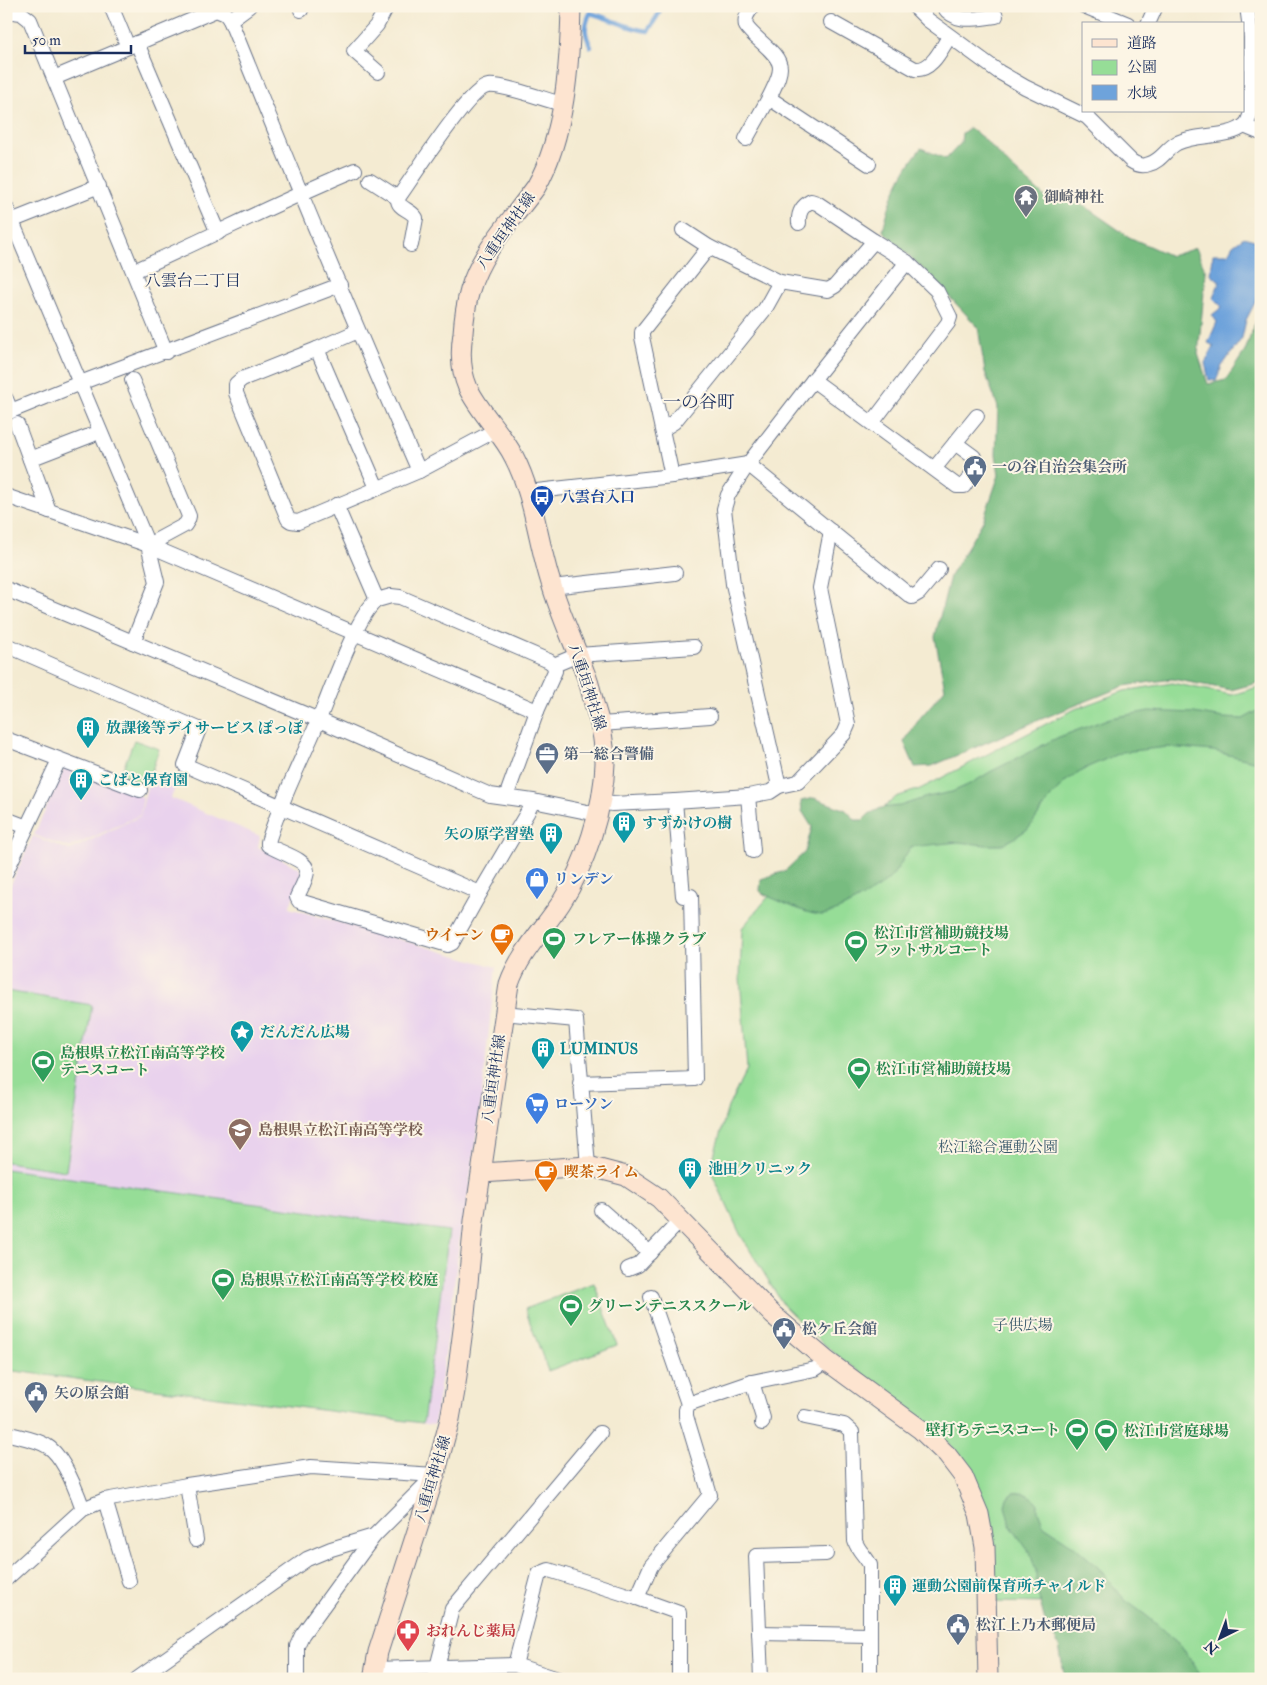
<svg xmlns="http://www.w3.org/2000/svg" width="1267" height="1685" viewBox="0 0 1267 1685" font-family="'IM FELL Double Pica','Noto Serif JP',serif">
<rect width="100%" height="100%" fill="#fcf5e5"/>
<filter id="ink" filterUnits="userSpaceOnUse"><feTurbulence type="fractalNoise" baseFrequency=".02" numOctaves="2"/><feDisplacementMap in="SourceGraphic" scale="10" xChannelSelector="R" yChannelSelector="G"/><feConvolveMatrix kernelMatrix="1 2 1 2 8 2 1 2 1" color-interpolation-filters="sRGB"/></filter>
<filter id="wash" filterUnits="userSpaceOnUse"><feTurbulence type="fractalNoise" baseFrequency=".0096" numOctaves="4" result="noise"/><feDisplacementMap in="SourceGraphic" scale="20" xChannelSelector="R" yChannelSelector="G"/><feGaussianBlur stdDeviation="1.12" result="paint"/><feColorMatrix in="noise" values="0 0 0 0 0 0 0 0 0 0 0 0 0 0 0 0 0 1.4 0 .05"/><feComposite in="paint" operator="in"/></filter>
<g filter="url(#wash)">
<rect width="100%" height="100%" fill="#f4ebd2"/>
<g fill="#e9d2ed">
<polygon points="66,765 143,797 140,815 70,848 34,835"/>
<polygon points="153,773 178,781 171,798 260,836 258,847 299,868 302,875 289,908 496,967 482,1093 466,1210 461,1229 448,1335 434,1425 6,1370 6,895 33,836 70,850 140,816 147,787"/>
</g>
<g fill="#96dd97" stroke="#58867a">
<polygon points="1172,683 1232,695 1261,686 1261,1679 1082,1679 1046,1603 994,1602 975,1482 960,1454 893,1395 839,1357 811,1333 784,1306 740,1234 710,1169 728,1107 747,1069 740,977 742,928 792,869 878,813 896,797 920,789 1075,709 1124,691"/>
<polygon points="134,740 159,749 152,770 140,787 119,779"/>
<polygon points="6,991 92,1005 66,1171 6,1162"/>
<polygon points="6,1169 449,1231 423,1423 6,1370"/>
<polygon points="594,1283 617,1345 548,1371 525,1309"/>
</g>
<g fill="#78bc80" stroke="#4a766f">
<path d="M970 128 984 139 1011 167 1047 199 1080 203 1129 237 1171 256 1196 248 1206 272 1198 354 1208 384 1226 380 1245 351 1255 323 1261 314V682L1231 690 1172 679 1124 686 1034 722 932 766 915 767 904 742 920 718 945 689 935 637 950 576 983 521 999 475 996 454 998 407 985 372 978 327 925 271 883 231C889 200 901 173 921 148L946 159 961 143 962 133Z"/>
<path d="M1261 709V763L1213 751 1168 747 1122 752 1088 767 1066 781 1051 797 1029 828 1013 839 1001 845H986L958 842 911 847C904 856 899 868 892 876 883 887 835 915 821 915 805 914 778 900 763 894L760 891 761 879 785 871 805 852 812 827 802 811 801 801 814 798 846 810 855 820H863L869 814 881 808 900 806 927 797 952 792 972 783 990 772 1059 737 1110 718 1149 711 1194 713 1224 718 1243 719Z"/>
<polygon points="1022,1492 1033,1498 1038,1504 1038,1511 1044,1526 1073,1545 1096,1565 1125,1600 1147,1616 1180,1645 1204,1679 1065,1679 1059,1646 1045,1621 1036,1587 1036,1571 1030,1553 1010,1525 1005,1506 1007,1498 1014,1493"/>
</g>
<polygon fill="#6ea3db" stroke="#44699c" points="1244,237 1261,242 1261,291 1246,320 1242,338 1222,366 1216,381 1209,380 1205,363 1214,346 1208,343 1217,322 1212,315 1222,307 1213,298 1220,281 1211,275 1213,254 1228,254 1233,245"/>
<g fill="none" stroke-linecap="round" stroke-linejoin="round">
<path stroke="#6ea3db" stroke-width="4.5" d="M591 47C584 32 584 28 590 13 610 18 628 29 648 31L658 15 661 6"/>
</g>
</g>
<g filter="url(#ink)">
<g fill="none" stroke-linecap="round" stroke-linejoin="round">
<g stroke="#677187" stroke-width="16">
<g id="street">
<polyline points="111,6 128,47"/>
<path d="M753 6C748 13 744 17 746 26 754 39 780 53 780 68 780 78 773 89 769 98"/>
<path d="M914 6 928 20 999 72 1025 87 1087 117 1131 161C1137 165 1142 167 1149 164 1161 161 1166 149 1177 143 1197 133 1229 139 1245 125 1249 121 1250 116 1251 111V37L1247 6"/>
<path d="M943 6C956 25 977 18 996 16"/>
<polyline points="1084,6 1128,24"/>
<polyline points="301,10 302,6"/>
<polyline points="6,11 21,13 30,20 166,352"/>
<polyline points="230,20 249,6"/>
<path d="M831 22 915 69C932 71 941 49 949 37"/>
<polyline points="1148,24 1156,6"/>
<polyline points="137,43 218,233"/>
<polyline points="378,72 354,51 377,25 387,6"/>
<path d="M54 78 216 10 226 14 230 20C291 171 353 321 419 471L496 430"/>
<polyline points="1244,126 1261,133"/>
<polyline points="746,139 769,98 869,164"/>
<polyline points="370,180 398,198"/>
<polyline points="6,207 148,545 537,711"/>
<polyline points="6,223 99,186"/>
<path d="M683 230 709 247 780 282 828 290 835 286 874 241 817 203 811 201C802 206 798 212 799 223"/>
<path d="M411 245 416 218C411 209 397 209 398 198 412 179 469 88 488 86 503 84 546 100 562 104"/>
<polyline points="907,262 813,380 957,486 964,486 975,469 974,457 955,443"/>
<path d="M134 271C208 238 280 201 355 170"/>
<polyline points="358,331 317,349 377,488"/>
<polyline points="317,349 242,379 236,384 236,393 288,519 291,521 298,522 419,471"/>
<polyline points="132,380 189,516 188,520 185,525 148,545"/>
<polyline points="6,399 11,411"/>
<polyline points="6,413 80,383 340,285"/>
<polyline points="872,423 948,323 950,317 937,291 907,262 874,241"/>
<polyline points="17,424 49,511"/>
<polyline points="663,429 674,422 765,309 780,282"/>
<polyline points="30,459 92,435"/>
<polyline points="938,464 977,416"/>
<polyline points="672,476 642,337 642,332 709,247"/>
<polyline points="528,492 672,476 748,464 909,595 912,597 919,593 939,569"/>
<polyline points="6,496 148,545 157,582 133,642"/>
<polyline points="336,505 377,600 391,596 400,597 549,661 554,665 555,671 537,711 506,797"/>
<polyline points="552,587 675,573"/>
<polyline points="6,589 319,720 490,795 533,801 597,814"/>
<path d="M377 600C357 614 330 693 319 719 302 760 281 799 268 842V845C277 852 307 859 307 871 307 879 300 890 297 897L299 901 448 945 452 943 480 893"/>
<polyline points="6,645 199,729 185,765 480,893 527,813 533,801"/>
<polyline points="554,665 578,655 694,647"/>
<polyline points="601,724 710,716"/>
<polyline points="6,739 140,790"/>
<polyline points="779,786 733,584 724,509 728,495 748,464 813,380"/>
<polyline points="748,796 753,851"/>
<polyline points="675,801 683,896"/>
<polyline points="601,802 612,804 675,801 748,796 770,792 779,786 798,782 844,734 848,725 847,719 820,588 831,531"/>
<polyline points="6,819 27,827 59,760"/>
<polyline points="6,872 27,827"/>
<polyline points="503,1013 576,1020 588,1166"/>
<polyline points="580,1083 695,1079 691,896"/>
<polyline points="601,1210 650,1253"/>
<polyline points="628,1269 638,1265 681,1220"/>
<polyline points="651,1297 688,1404"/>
<polyline points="752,1382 763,1418 762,1423"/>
<path d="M805 1417 844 1425 852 1432 855 1541C858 1551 866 1556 870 1565V1679"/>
<path d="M6 1433C19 1437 36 1439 47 1446 63 1455 77 1492 83 1509"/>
<polyline points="187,1485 196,1540"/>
<polyline points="105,1500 129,1581"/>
<polyline points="6,1579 73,1518 83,1509 105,1500 187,1485 311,1467 435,1475"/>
<polyline points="637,1598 679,1613 679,1679"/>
<polyline points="759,1633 870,1635"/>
<polyline points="515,1665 539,1574 549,1570 637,1598 651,1566 710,1495 686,1416 686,1410 688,1404 752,1382 815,1369 827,1361"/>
<polyline points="374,1669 515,1665 558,1679"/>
<polyline points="137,1679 307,1559 331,1549 374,1536 435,1475"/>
<polyline points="297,1679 297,1646 302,1635 374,1536"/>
<polyline points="434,1679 452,1609 600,1433"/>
<polyline points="761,1679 756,1556 826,1554"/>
</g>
</g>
<g stroke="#677187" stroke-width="21">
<g id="secondary">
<polyline points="482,1173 588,1166 626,1176 659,1198 773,1315 827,1361 920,1429 947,1455 963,1476 979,1514 985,1547 988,1679"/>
<path d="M373 1679 378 1652 435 1475 450 1419 455 1391 465 1314 474 1221 509 984C520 953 543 930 561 903 585 866 604 808 605 763 605 743 601 725 595 707 592 696 590 684 585 673 574 643 560 614 551 583 538 543 534 495 514 457 502 433 480 413 468 388 460 370 460 352 463 333 464 318 466 304 470 290 481 251 513 219 536 187 565 136 570 63 571 6"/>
</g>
</g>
<use href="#street" stroke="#fff" stroke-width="14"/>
<use href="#secondary" stroke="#fde4d0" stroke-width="19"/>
</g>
</g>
<defs>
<g id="temple-pin" transform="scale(1.25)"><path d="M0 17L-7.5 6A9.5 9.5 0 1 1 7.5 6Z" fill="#6b7280" stroke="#fcf5e5"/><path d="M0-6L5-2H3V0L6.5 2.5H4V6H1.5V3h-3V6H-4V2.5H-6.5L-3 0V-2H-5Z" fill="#fff"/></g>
<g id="civic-pin" transform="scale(1.25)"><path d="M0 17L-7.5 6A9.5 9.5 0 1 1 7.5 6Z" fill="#5c6f8a" stroke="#fcf5e5"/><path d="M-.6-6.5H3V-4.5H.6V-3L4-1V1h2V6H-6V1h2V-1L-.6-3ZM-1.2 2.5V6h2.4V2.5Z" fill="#fff"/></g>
<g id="bus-pin" transform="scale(1.25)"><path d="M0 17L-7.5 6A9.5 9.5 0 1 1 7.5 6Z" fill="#1a4fb4" stroke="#fcf5e5"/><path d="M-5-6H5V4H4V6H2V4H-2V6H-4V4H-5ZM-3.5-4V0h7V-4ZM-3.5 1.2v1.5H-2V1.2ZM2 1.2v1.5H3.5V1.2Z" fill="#fff"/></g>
<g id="building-pin" transform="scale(1.25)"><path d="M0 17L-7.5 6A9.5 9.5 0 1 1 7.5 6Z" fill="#0f9aa8" stroke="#fcf5e5"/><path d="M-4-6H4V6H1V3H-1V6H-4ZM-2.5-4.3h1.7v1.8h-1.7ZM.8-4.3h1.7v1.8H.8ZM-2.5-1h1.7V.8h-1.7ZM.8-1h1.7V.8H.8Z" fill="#fff"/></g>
<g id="office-pin" transform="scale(1.25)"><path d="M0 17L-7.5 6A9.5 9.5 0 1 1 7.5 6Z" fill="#5c6f8a" stroke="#fcf5e5"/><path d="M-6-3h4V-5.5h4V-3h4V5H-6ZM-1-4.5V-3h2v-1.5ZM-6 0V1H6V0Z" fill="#fff"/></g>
<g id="shop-pin" transform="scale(1.25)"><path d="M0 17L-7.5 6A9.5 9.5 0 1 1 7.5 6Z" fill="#3f7fe0" stroke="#fcf5e5"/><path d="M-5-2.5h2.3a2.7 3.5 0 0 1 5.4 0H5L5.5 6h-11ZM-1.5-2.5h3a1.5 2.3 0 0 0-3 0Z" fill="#fff"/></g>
<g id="cafe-pin" transform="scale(1.25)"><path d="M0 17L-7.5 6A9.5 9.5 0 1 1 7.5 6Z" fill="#e8710a" stroke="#fcf5e5"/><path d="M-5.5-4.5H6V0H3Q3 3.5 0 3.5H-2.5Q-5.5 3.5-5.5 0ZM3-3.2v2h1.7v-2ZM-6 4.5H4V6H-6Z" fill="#fff"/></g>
<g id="stadium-pin" transform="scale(1.25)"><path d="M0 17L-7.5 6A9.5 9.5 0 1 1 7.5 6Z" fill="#2e9e5b" stroke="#fcf5e5"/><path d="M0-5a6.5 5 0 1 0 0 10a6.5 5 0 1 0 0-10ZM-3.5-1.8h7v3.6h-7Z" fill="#fff"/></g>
<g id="sight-pin" transform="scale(1.25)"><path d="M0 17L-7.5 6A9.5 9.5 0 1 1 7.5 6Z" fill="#0f9aa8" stroke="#fcf5e5"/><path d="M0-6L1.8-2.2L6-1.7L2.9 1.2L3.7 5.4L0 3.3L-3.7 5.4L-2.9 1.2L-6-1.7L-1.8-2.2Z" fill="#fff"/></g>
<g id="supermarket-pin" transform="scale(1.25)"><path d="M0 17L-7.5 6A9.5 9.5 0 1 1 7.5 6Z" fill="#3f7fe0" stroke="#fcf5e5"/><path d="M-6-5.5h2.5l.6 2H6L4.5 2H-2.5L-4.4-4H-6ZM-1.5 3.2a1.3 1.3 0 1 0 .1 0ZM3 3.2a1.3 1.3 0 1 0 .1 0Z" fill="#fff"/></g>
<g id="school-pin" transform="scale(1.25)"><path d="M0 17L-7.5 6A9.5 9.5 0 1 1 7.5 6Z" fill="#8d6e63" stroke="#fcf5e5"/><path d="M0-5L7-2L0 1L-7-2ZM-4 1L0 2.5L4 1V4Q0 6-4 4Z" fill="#fff"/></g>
<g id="pharmacy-pin" transform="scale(1.25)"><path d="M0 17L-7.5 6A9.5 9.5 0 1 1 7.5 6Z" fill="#e0444e" stroke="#fcf5e5"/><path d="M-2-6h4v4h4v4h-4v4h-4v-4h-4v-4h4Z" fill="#fff"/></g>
</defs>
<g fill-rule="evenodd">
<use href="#temple-pin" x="1026" y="197"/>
<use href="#civic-pin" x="975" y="467"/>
<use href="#bus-pin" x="542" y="497"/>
<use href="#building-pin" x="88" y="728"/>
<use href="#office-pin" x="547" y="754"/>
<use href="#building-pin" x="81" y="780"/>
<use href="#building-pin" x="624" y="823"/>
<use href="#building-pin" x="551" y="834"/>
<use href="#shop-pin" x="537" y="879"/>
<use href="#cafe-pin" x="502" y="935"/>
<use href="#stadium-pin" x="554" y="939"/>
<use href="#stadium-pin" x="856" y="942"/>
<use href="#sight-pin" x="242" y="1032"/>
<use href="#building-pin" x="543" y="1049"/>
<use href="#stadium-pin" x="43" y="1062"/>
<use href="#stadium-pin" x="859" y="1069"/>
<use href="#supermarket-pin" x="537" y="1104"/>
<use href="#school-pin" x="240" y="1130"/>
<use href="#building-pin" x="690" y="1169"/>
<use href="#cafe-pin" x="546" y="1172"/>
<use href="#stadium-pin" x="223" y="1280"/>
<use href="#stadium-pin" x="571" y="1306"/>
<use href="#civic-pin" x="784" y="1329"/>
<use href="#civic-pin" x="36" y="1393"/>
<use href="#stadium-pin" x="1077" y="1430"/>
<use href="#stadium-pin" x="1106" y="1431"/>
<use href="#building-pin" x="895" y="1586"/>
<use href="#civic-pin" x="958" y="1625"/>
<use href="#pharmacy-pin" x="408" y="1631"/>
</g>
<g text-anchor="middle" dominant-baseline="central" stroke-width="4" stroke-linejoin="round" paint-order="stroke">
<g font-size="15" font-weight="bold" fill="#5b616d" stroke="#fcf5e5" text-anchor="start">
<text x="1044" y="197">御崎神社</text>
</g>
<g font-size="15" fill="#1b2f5e" stroke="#fcf5e5">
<text transform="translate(506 231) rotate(-55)">八重垣神社線</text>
<text transform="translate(587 687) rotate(72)">八重垣神社線</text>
<text transform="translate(494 1079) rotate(-82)">八重垣神社線</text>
<text transform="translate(433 1479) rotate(-73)">八重垣神社線</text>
</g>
<g font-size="15" font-weight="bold" fill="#4e5e75" stroke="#fcf5e5" text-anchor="start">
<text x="992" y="467">一の谷自治会集会所</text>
<text x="564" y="754">第一総合警備</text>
<text x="802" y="1329">松ケ丘会館</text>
<text x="54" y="1393">矢の原会館</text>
<text x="976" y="1625">松江上乃木郵便局</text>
</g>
<g font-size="15" font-weight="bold" fill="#164399" stroke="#fcf5e5" text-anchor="start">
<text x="560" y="497">八雲台入口</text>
</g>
<g font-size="15" font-weight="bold" fill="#0d838f" stroke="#fcf5e5" text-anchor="start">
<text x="106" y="728">放課後等デイサービス ぽっぽ</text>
<text x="98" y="780">こばと保育園</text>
<text x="642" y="823">すずかけの樹</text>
<text x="534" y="834" text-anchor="end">矢の原学習塾</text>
<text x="260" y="1032">だんだん広場</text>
<text x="560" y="1049">LUMINUS</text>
<text x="708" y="1169">池田クリニック</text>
<text x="912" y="1586">運動公園前保育所チャイルド</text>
</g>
<g font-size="15" font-weight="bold" fill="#366cbe" stroke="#fcf5e5" text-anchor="start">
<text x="554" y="879">リンデン</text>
<text x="554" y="1104">ローソン</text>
</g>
<g font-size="15" font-weight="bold" fill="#27864d" stroke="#fcf5e5" text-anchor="start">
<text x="874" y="933">松江市営補助競技場<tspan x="874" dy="17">フットサルコート</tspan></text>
<text x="572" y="939">フレアー体操クラブ</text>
<text x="60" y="1053">島根県立松江南高等学校<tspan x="60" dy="17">テニスコート</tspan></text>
<text x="876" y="1069">松江市営補助競技場</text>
<text x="240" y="1280">島根県立松江南高等学校 校庭</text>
<text x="588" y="1306">グリーンテニススクール</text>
<text x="1060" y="1430" text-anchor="end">壁打ちテニスコート</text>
<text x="1124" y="1431">松江市営庭球場</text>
</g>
<g font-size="15" font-weight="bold" fill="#c56008" stroke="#fcf5e5" text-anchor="end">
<text x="484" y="935">ウイーン</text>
<text x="564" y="1172" text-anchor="start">喫茶ライム</text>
</g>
<g font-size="15" font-weight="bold" fill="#785e54" stroke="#fcf5e5" text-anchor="start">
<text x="258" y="1130">島根県立松江南高等学校</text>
</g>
<g font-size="15" fill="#3a5a6c" stroke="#fcf5e5">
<text x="998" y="1147">松江総合運動公園</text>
<text x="1023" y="1325">子供広場</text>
</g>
<g font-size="15" font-weight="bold" fill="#be3a42" stroke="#fcf5e5" text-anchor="start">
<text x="426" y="1631">おれんじ薬局</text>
</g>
<g font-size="16" fill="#1b2f5e" stroke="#fcf5e5">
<text x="193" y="281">八雲台二丁目</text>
</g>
<g font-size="18" fill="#1b2f5e" stroke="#fcf5e5">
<text x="699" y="402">一の谷町</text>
</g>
</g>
<rect width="1267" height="1685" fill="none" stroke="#fcf5e5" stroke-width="25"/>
<rect x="1082" y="22" width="162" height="90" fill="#fcf5e5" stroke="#a2a6af"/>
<rect x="1092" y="39" width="25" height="8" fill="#fde4d0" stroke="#a2a6af"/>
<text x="1127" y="48" font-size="15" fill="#1b2f5e">道路</text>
<rect x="1092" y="60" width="25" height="15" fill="#96dd97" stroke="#a2a6af"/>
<text x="1127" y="72" font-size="15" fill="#1b2f5e">公園</text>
<rect x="1092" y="85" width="25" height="15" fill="#6ea3db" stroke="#a2a6af"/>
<text x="1127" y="98" font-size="15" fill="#1b2f5e">水域</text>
<g transform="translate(1220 1638) rotate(222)" stroke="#fcf5e5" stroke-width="4" paint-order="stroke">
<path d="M0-4L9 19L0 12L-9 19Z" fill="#1b2f5e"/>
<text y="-8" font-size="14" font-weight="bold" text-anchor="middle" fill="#1b2f5e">N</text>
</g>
<path d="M25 45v8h106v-8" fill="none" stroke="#1b2f5e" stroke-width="2.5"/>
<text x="32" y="45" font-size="15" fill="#1b2f5e" stroke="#fcf5e5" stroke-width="4" paint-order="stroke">50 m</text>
</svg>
